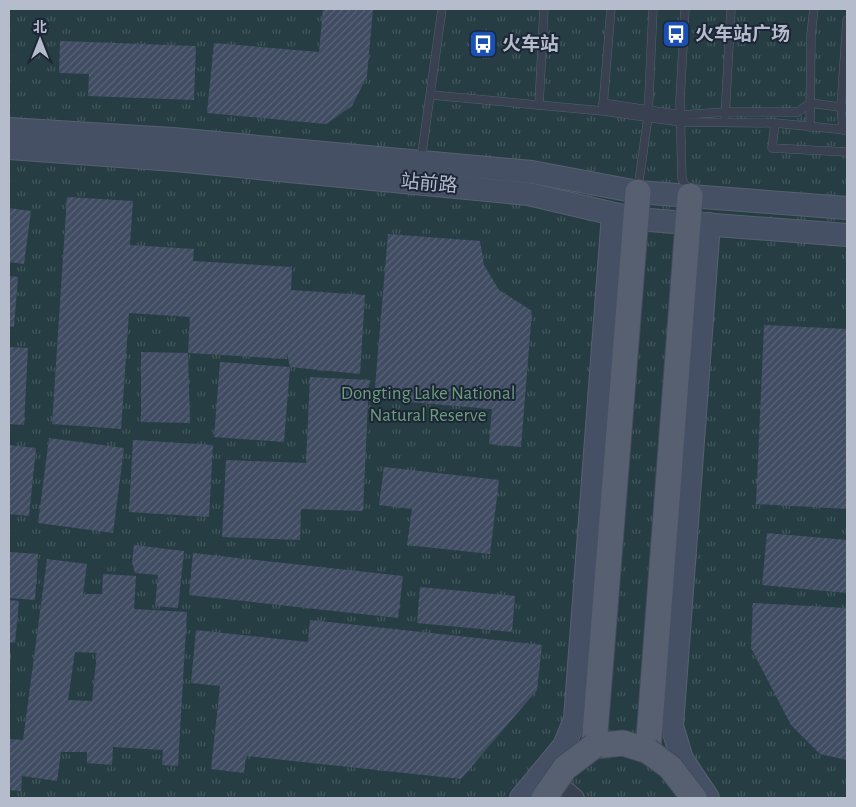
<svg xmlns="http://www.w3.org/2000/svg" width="856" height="807" viewBox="0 0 856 807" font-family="'Alegreya Sans','Noto Sans SC',sans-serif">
<defs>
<pattern id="park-tufts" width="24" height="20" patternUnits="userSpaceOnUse" patternTransform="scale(1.25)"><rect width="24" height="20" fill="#263e43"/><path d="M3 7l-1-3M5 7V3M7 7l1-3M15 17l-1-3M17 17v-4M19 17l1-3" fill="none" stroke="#43585d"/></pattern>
<pattern id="building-hatch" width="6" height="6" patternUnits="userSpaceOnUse" patternTransform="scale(1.25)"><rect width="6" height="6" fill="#404c62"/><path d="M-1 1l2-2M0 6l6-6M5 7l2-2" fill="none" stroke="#596477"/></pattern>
</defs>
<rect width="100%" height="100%" fill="#242f42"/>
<rect fill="url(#park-tufts)" x="9" y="9" width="838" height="789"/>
<g fill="url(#building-hatch)" fill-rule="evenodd">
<polygon points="323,9 373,9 367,76 352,106 326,124 207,113 214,43 319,52"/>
<polygon points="60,41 196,46 194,100 88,96 89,74 59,73"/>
<polygon points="67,197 133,201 130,245 194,249 193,261 292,267 291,290 365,295 360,374 290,367 284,442 214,437 220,362 290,367 287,354 287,359 188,353 190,423 141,422 141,352 188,353 190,317 129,313 121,429 52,424"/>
<polygon points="9,208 31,211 24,264 9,262"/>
<polygon points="388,234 480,241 484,265 499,290 532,311 521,447 489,444 492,409 374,399"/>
<polygon points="9,276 18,277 14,327 9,326"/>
<polygon points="764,325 847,329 847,509 756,504"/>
<polygon points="9,347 28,348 24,425 9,424"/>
<polygon points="310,377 369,380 363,511 301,509 300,540 222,537 226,460 306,463"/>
<polygon points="49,438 124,448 113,533 38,523"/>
<polygon points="133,440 213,445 209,517 129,512"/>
<polygon points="9,445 36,448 29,516 9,514"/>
<polygon points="384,467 499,480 490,554 407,545 412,509 379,505"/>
<polygon points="767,533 847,540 847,593 762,585"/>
<polygon points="134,545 184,551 178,608 155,606 158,575 135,573 132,562"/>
<polygon points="9,552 38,554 35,600 9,598"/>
<polygon points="193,553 403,576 398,618 189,595"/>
<path d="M47 559 87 564 83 594H102L103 574 136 576 134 609 187 612 178 766 162 765 163 750 113 747 112 765 87 763V752H61L57 781 22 776 21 791 9 790V739L23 740ZM75 652 97 653 92 701 68 700Z"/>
<polygon points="420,587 515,596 512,632 417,623"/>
<polygon points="9,600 19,601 15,643 9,642"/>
<polygon points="753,603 847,608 847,760 820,754 791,725 751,648"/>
<polygon points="310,620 542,645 537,690 461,779 246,756 244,773 211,769 220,686 191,683 196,630 308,642"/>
<polygon points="9,652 11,653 10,666 9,666"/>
</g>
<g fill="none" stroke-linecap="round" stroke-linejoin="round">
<g stroke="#565f6f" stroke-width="9">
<g id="lane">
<polyline points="685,9 680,101 682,179 689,193"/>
<polyline points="431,95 603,111 681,122 775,123 847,130"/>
<polyline points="603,103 681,115 725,112 798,112 810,103 847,108"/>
<polyline points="539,105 544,9"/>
<polyline points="603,106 611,9"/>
<polyline points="725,116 731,9"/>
<polyline points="775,123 772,148 847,152"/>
<polyline points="810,127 811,35 814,9"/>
<polyline points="843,130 841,107 847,20"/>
<polyline points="421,160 442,9"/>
<polyline points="638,188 648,117 653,9"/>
</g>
</g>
<g stroke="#565f6f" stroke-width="18">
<polyline id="street" points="568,791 576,798"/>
</g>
<g stroke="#565f6f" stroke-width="24">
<g id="secondary">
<polyline points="9,129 173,139 532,172 638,192 847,208"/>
<polyline points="9,148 175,160 528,194 636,219 847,235"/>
<polyline points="521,798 564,746 575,719 613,214"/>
<polyline points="708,798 682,759 672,726 709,224"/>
</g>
</g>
<g stroke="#424a5b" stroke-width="27">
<polyline id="primary" points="638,192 594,746 623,743 648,751 690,196"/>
</g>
<use href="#lane" stroke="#394151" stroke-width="8"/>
<use href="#street" stroke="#394151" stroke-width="16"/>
<use href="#secondary" stroke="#465065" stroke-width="22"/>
<use href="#primary" stroke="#576071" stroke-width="25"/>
<g stroke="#424a5b" stroke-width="27" stroke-linecap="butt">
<g id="primary-bridge">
<polyline points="648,751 670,767 694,798"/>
<polyline points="544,798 565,768 594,746"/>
</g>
</g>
<use href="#primary-bridge" stroke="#576071" stroke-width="25"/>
</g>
<defs>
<g id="bus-square" transform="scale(1.4375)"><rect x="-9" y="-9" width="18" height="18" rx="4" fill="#1a4fb4" stroke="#1d2637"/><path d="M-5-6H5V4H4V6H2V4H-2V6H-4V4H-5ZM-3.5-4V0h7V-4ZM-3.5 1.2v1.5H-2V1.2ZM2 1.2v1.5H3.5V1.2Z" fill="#fff"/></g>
</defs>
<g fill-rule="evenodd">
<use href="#bus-square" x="676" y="34"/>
<use href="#bus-square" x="483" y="44"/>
</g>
<g text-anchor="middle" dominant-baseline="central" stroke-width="4" stroke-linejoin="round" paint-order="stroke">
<g font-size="19" font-weight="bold" fill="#b5bdcc" stroke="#1d2637" text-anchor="start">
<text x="695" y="34">火车站广场</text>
<text x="502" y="44">火车站</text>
</g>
<g font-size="19" fill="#b5bdcc" stroke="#1d2637">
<text transform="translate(429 184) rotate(5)">站前路</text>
</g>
<g font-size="19" fill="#6b9e7a" stroke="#1d2637">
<text x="428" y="393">Dongting Lake National<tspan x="428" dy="22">Natural Reserve</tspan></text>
</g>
</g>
<rect width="856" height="807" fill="none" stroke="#b5bdcc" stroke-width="20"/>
<g transform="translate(40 40)" stroke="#1d2637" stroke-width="4" paint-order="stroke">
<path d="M0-4L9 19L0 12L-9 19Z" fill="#b5bdcc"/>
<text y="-8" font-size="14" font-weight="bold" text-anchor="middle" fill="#b5bdcc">北</text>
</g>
</svg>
